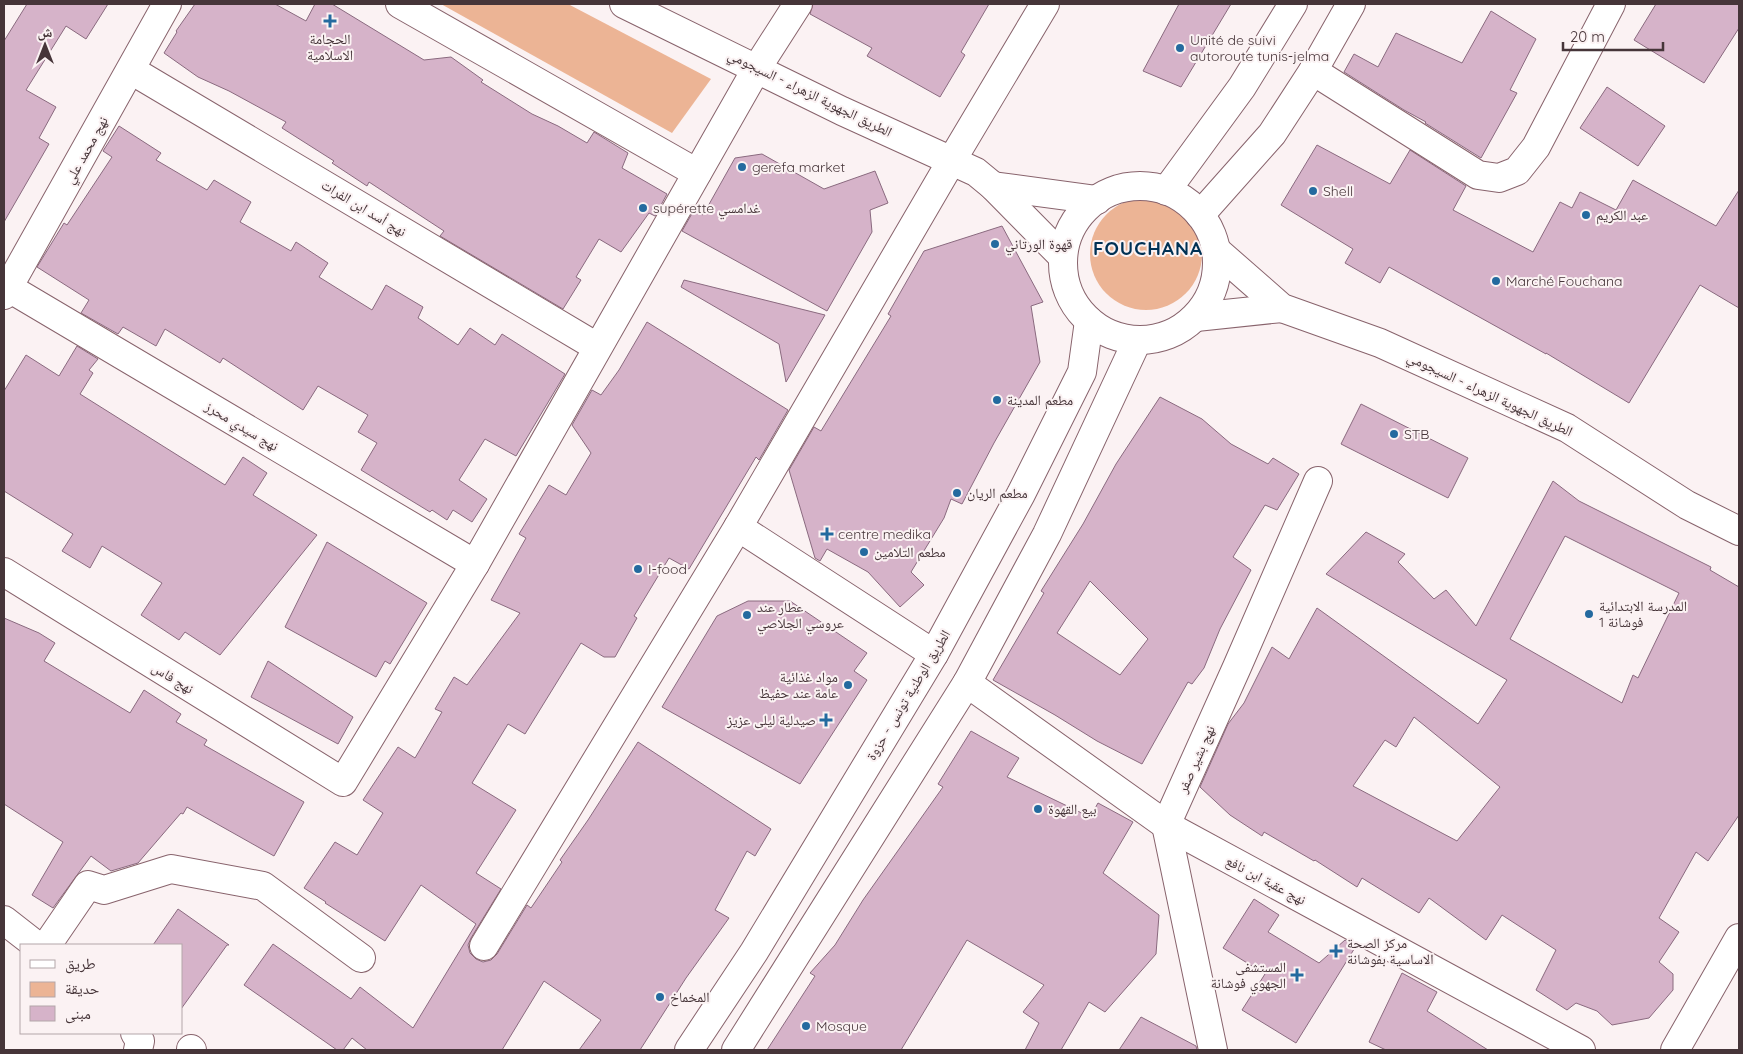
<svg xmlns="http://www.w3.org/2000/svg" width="1743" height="1054" viewBox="0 0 1743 1054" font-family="Quicksand,'Noto Naskh Arabic',sans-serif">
<rect width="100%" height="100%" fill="#fbf2f3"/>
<g fill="#ecb495">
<polygon points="441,4 568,4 711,79 672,133"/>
<circle cx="1146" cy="254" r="56"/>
</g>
<g fill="#d6b3c9" stroke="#8a6a7f" fill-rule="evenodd">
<polygon points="27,4 108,4 86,39 66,26 26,90 56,107 39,138 49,144 4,222 4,41"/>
<polygon points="195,4 275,4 306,21 315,4 332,4 424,60 451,57 483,80 481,82 532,114 558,126 587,143 594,132 628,153 622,168 667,194 655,216 649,213 621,252 599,239 576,277 581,280 563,309 440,236 444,231 369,182 367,186 332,163 334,161 282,128 286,122 229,91 198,77 164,53 177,32 176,31"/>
<polygon points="813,4 989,4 961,52 965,55 940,97 867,56 872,48 810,14"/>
<polygon points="1179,4 1231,4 1181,87 1143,71"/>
<polygon points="1656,4 1739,4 1739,28 1704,83 1634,40"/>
<polygon points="1491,11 1536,39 1510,90 1517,93 1481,158 1425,123 1426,122 1404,110 1344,72 1354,54 1378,67 1396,33 1462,63"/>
<polygon points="1607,87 1665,126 1638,166 1580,128"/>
<polygon points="119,126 161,153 156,160 207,190 214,180 251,202 240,222 291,251 296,242 328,263 319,277 372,310 386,285 423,307 418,318 458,345 470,328 495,345 502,334 565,374 516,456 485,439 459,480 487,499 472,522 453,510 447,520 432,510 430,512 361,470 377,443 358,432 368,415 318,386 303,410 223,358 220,363 165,329 156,346 123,327 118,334 81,313 89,300 37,267 64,223 67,225 112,157 103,151"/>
<polygon points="1317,145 1390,184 1410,150 1466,186 1453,210 1533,252 1560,202 1572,208 1580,192 1616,210 1633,180 1716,226 1739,190 1739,308 1700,285 1629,403 1546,353 1546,354 1389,267 1380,283 1345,263 1353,249 1281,205"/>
<polygon points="762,154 824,189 875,171 888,203 870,210 872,232 827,311 682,231 694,210 703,215 735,158"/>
<polygon points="1002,226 1043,302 1031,306 1040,362 994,443 962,504 951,499 944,518 911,572 924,585 900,607 868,572 827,549 820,561 815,558 789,470 814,427 821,431 891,316 888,314 924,251"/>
<polygon points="684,280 825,315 786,382 779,344 681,287"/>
<polygon points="647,322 788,410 759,460 756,457 689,569 669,558 634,616 637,618 615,657 604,657 581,643 525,734 508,724 472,783 516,810 476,873 501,889 471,938 468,945 470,953 476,959 483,962 491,960 497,954 527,905 531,908 562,862 560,860 588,820 638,742 771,829 755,856 747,851 715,910 729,918 686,978 640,1050 579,1050 601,1020 544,981 502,1050 367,1050 352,1038 343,1050 337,1050 244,985 273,944 351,999 360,987 413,1028 476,924 421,885 385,941 325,903 326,902 304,888 335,842 357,855 383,813 363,800 398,747 415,758 442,712 435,709 454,677 467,685 520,613 491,600 526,538 519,534 549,485 566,495 591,453 572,425 592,390 601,395 619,370"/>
<polygon points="77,346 98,359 89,370 93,373 80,394 225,485 243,457 267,473 253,495 317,535 220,655 185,632 179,640 141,615 162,583 102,546 90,568 62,551 73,534 4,491 4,391 26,355 59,376"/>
<path d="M1160 397 1202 419 1231 444 1268 464 1273 458 1299 474 1277 510 1265 505 1233 557 1251 570 1220 629 1204 668 1192 684 1188 682 1142 764 1097 741 1055 715 993 680 1044 593 1041 591 1083 524 1116 464ZM1090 581 1148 639 1120 675 1057 633Z"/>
<polygon points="1361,404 1468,458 1448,498 1341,444"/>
<path d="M1553 481 1579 501 1711 567 1710 570 1739 587V815L1708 861 1696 852 1659 918 1679 932 1659 962 1673 974V990L1649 1018 1612 1025 1597 1011 1576 1003 1567 1010 1536 990 1556 950 1502 915 1486 940 1429 898 1419 913 1362 878 1357 887 1315 860 1314 861 1264 832 1262 836 1230 815 1200 787 1228 724 1244 703 1272 647 1289 659 1317 608 1478 724 1507 680 1326 574 1366 532 1405 554 1398 562 1434 599 1446 590 1476 626ZM1565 536 1679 593 1638 678 1633 675 1622 703 1510 639ZM1414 717 1500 787 1457 841 1353 786 1385 740 1396 747Z"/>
<polygon points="327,542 427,603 390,664 385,661 376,677 285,627"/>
<polygon points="748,601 790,601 867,653 854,671 867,680 800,784 662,707 717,616"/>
<polygon points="4,618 39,633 55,643 44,661 130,713 144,690 181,714 176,722 207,740 204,745 304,802 274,856 187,807 183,814 181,813 138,863 111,871 91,856 53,908 32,895 63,842 4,804"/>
<polygon points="268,661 353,717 338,744 251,697"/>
<polygon points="971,731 1019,758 1007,777 1090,817 1098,803 1133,822 1103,873 1159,915 1156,954 1105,1012 1089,1002 1061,1050 1025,1050 1039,1023 1023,1012 1044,985 967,940 901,1050 767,1050 815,976 810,973 835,945 863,900 943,787 938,784"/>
<polygon points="1254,899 1279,915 1268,932 1319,963 1345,940 1356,946 1296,1043 1242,1010 1265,974 1223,948"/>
<polygon points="178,909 229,945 227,945 181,1009 181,945 153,945"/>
<polygon points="1402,973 1437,992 1427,1011 1488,1050 1386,1050 1369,1042"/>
<polygon points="1141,1017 1196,1046 1197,1050 1119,1050"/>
</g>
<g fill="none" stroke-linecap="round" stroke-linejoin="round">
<g stroke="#88636c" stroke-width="30">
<g id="minor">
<polyline points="400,4 697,173"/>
<polyline points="131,70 597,347"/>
<polyline points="1313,71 1478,175 1499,178 1517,171 1536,147 1611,4"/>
<polyline points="9,288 475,564"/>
<polyline points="4,295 167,4"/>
<polyline points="738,527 934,654"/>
<polyline points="4,572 343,782 475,564 757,68 798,4"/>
<polyline points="967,683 1166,825 1581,1050"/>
<polyline points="4,920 36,945"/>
<polyline points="47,945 88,885 104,890 171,869 263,886 361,958"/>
<polyline points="484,946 738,527 952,160 1045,4"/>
<polyline points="135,1033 140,1041 138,1050"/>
<polyline points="191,1049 192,1050"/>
<polyline points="1213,1050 1166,825 1237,667 1318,481"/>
<polyline points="1675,1050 1739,938"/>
</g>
</g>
<g stroke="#88636c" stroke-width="30">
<g id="secondary">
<polyline points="624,4 842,111 976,172 993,186 1063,257"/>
<polyline points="993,186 1097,200"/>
<polyline points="1217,251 1282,308 1380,343 1567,428 1687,505 1739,531"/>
<polyline points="1196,317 1282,308"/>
</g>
</g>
<g stroke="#88636c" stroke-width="30">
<g id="primary">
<circle cx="1140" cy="263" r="77"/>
<polyline points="1166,191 1242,87 1293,4"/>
<polyline points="1200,215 1272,134 1313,71 1351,4"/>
<polyline points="689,1050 754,952 934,654 1021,494 1082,372 1089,321"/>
<polyline points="736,1050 967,683 1047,534 1137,341"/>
</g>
</g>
<use href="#minor" stroke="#fff" stroke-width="28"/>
<use href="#secondary" stroke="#fff" stroke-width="28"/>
<use href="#primary" stroke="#fff" stroke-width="28"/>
</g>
<g fill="#246a9f" stroke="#fbf2f3" stroke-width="2">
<path d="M327.5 13.5h5v5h5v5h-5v5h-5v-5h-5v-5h5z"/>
<circle cx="1180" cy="48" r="5"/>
<circle cx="742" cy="167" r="5"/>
<circle cx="1313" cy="191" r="5"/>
<circle cx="643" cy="208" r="5"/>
<circle cx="1586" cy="215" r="5"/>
<circle cx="995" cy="244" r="5"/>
<circle cx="1496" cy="281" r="5"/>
<circle cx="997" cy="400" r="5"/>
<circle cx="1394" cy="434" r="5"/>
<circle cx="957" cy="493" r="5"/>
<path d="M824.5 526.5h5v5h5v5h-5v5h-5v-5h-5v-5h5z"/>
<circle cx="864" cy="552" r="5"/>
<circle cx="638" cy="569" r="5"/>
<circle cx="1589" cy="614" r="5"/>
<circle cx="747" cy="615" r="5"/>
<circle cx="848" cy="685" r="5"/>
<path d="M823.5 712.5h5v5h5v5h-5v5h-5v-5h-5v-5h5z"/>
<circle cx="1038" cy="809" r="5"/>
<path d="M1333.5 943.5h5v5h5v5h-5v5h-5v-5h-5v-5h5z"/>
<path d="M1294.5 967.5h5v5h5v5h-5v5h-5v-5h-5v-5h5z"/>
<circle cx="660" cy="997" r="5"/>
<circle cx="806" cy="1026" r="5"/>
</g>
<g text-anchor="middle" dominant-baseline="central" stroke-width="4" stroke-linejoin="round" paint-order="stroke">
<g font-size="14" fill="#463539" stroke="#fbf2f3" text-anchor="start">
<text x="330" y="39" text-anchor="middle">الحجامة<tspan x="330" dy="16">الاسلامية</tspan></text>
<text x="1190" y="40">Unité de suivi<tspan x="1190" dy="16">autoroute tunis-jelma</tspan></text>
<text x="752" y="167">gerefa market</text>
<text x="1323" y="191">Shell</text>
<text x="653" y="208">supérette غدامسي</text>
<text x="1596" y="215">عبد الكريم</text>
<text x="1005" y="244">قهوة الورتاني</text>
<text x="1506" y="281">Marché Fouchana</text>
<text x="1007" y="400">مطعم المدينة</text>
<text x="1404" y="434">STB</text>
<text x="967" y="493">مطعم الريان</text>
<text x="838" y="534">centre medika</text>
<text x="874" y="552">مطعم التلامين</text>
<text x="648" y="569">I-food</text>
<text x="1599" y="606">المدرسة الابتدائية<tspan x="1599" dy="16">فوشانة 1</tspan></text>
<text x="757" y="607">عطار عند<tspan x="757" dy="16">عروسي الجلاصي</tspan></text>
<text x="838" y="677" text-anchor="end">مواد غذائية<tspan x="838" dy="16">عامة عند حفيظ</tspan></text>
<text x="816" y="720" text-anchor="end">صيدلية ليلى عزيز</text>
<text x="1048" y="809">بيع القهوة</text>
<text x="1347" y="943">مركز الصحة<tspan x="1347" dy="16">الاساسية بفوشانة</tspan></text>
<text x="1286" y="967" text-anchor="end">المستشفى<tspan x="1286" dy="16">الجهوي فوشانة</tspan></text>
<text x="670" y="997">المخماخ</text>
<text x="816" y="1026">Mosque</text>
</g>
<g font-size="14" fill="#463539" stroke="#fbf2f3">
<text transform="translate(810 93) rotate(26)">الطريق الجهوية الزهراء - السيجومي</text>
<text transform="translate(86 150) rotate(-61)">نهج محمد علي</text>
<text transform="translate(364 208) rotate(31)">نهج أسد ابن الفرات</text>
<text transform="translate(1490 394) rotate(25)">الطريق الجهوية الزهراء - السيجومي</text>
<text transform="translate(242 426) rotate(31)">نهج سيدي محرز</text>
<text transform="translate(173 678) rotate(32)">نهج فاس</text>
<text transform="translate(908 695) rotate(-59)">الطريق الوطنية تونس - حزوة</text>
<text transform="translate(1196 759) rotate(-66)">نهج بشير صفر</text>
<text transform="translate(1266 880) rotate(28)">نهج عقبة ابن نافع</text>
</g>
<g font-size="19" font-weight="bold" letter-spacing="1" fill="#003154" stroke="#fbf2f3">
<text x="1148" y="248">FOUCHANA</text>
</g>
</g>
<rect width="1743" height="1054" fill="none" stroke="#463539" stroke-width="10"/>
<rect x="20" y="944" width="162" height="90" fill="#fbf2f3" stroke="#b3a6a9"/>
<rect x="30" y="960" width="25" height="8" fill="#ffffff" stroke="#b3a6a9"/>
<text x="65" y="969" font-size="15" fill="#463539">طريق</text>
<rect x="30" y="982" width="25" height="15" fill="#ecb495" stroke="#b3a6a9"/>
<text x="65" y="994" font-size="15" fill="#463539">حديقة</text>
<rect x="30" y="1006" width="25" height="15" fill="#d6b3c9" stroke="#b3a6a9"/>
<text x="65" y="1019" font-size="15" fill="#463539">مبنى</text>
<g transform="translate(45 45)" stroke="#fbf2f3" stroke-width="4" paint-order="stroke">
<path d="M0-4L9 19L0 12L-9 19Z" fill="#463539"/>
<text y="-8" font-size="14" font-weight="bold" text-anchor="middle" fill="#463539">ش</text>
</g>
<path d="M1563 42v8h100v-8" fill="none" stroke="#463539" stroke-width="2.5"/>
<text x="1570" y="42" font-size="15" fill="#463539" stroke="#fbf2f3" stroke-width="4" paint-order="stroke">20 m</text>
</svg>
